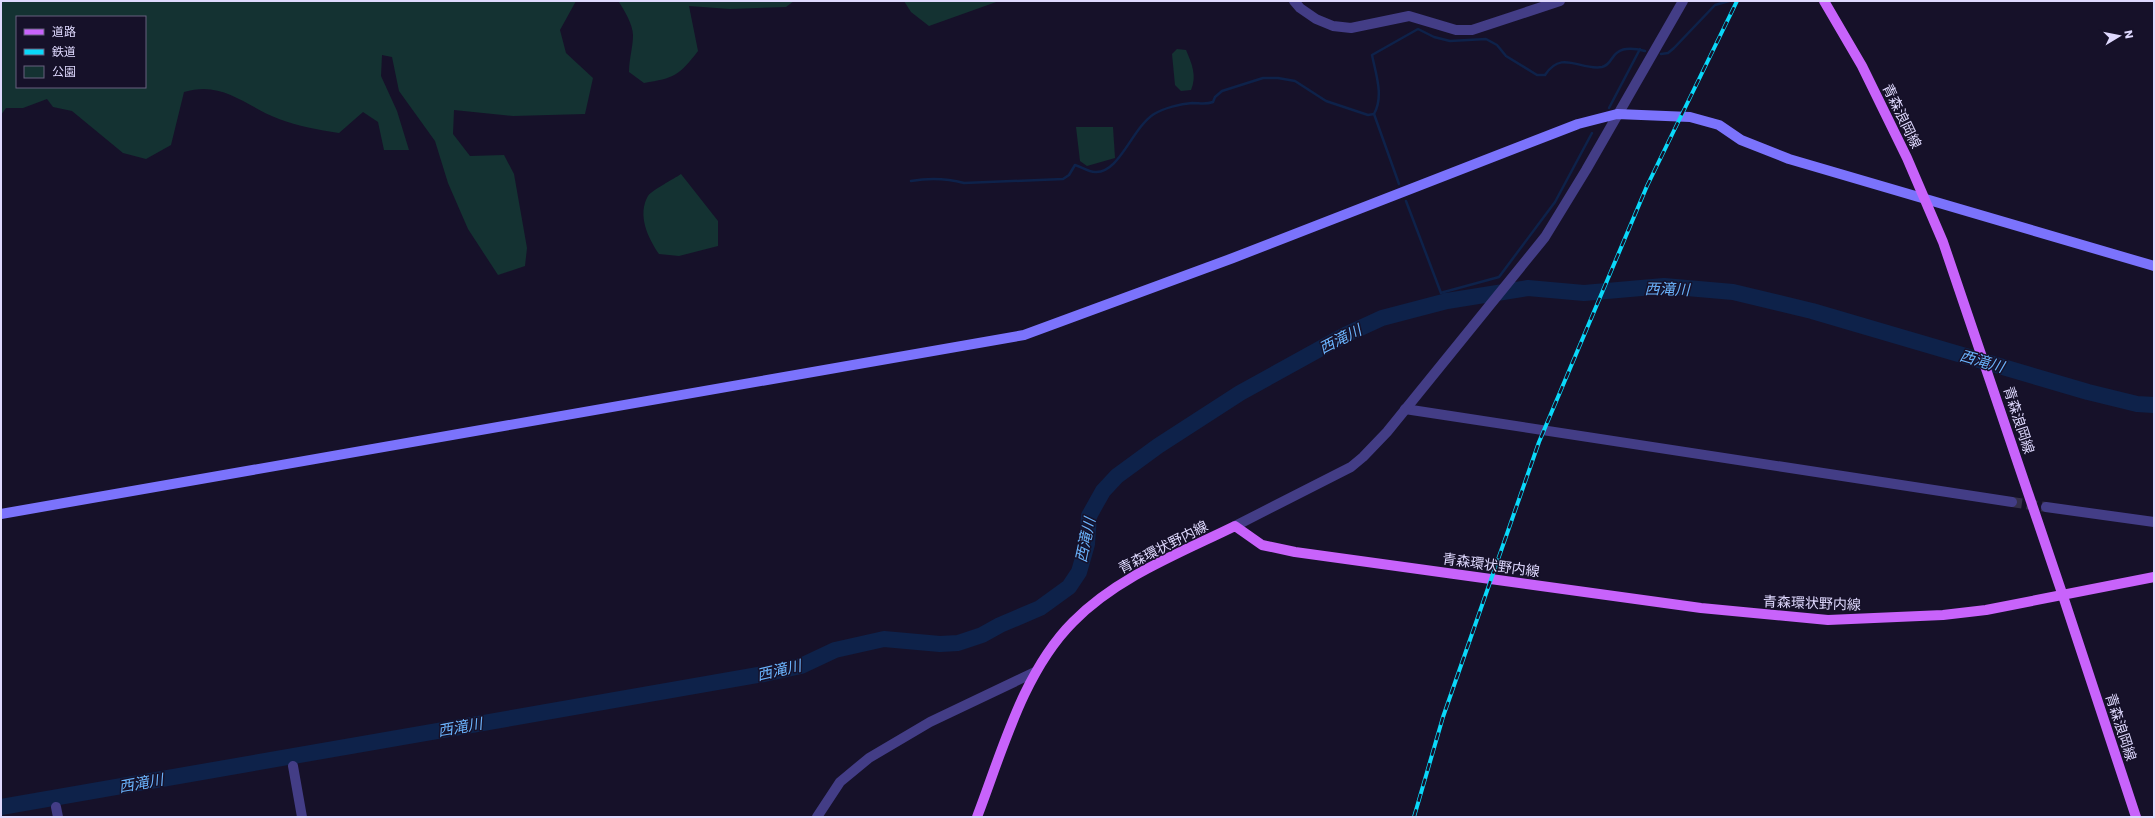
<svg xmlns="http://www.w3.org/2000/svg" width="2155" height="818" viewBox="0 0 2155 818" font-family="Poppins,'Noto Sans JP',sans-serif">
<rect width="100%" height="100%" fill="#161129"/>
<g fill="#143232" fill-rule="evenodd">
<path d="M1 1H576L560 30 566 53 593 78 585 114 513 116 454 110 453 134 470 156 504 155 514 174 527 248 525 266 498 275 468 229 448 183 435 141 399 91 392 57 382 55 381 76 397 111 409 150H384L378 122 363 112 339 133C318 130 298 126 279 119 245 106 223 80 184 92L171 145 146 159 123 153 72 111 53 107 47 99 23 108H6L1 115ZM17 17H145V87H17Z"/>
<path d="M618 1H794L786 7 730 9 689 6 698 51C679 76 674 78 644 83L629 72C629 59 633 47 633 35 633 25 624 9 618 1Z"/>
<polygon points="904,1 999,1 929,26 911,12"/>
<path d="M1177 49 1186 50C1192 64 1197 76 1191 90L1181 91 1175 85 1172 54Z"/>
<polygon points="1076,127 1113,127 1115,158 1087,166 1080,161"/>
<path d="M681 174 718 221V246L679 256 659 254C648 238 637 215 648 196 652 190 674 179 681 174Z"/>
</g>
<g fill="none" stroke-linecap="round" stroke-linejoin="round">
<g stroke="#0e224a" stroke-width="2.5">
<polyline points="1661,54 1668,53 1674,48 1715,5 1729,1"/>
<polyline points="1609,108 1640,49"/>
<polyline points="1374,114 1399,184"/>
<path d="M911 181C929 178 945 178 964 183L1063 179 1069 175 1075 165C1082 167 1088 172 1095 172 1119 174 1132 128 1154 114 1164 108 1180 104 1192 103 1200 103 1205 105 1213 102L1215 97 1222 91 1263 78H1278L1295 81 1326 101 1368 115 1374 114C1384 96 1376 75 1372 55L1418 29 1434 37 1450 41 1486 39 1497 45 1506 56 1537 75H1545C1562 49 1580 71 1602 67 1611 65 1611 56 1618 52 1625 47 1637 49 1645 51"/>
<polyline points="1406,201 1441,293 1444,292"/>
<polyline points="1447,301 1444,292 1499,277 1555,202 1592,133"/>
</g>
<polyline stroke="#0e224a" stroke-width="16" points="1,807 764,674 801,666 835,650 884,639 940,644 958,643 982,635 1000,625 1040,608 1069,587 1079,572 1087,544 1089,516 1103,491 1117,476 1158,446 1240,393 1345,335 1382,318 1447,301 1528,288 1584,293 1664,286 1733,292 1812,311 2088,392 2137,404 2154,405"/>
<polyline stroke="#342f49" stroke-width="10" stroke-dasharray="10 5" stroke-linecap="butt" points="2012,502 2046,507"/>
<g stroke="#433d86" stroke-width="10">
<polyline points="1294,1 1300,8 1316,19 1333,26 1351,28 1409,16 1456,30 1472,30 1560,1"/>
<polyline points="1405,409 2012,502"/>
<polyline points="2046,507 2154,522"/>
<polyline points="1235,526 1351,467 1363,457 1387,432 1545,237 1586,170 1683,1"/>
<polyline points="293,766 302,817"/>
<polyline points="56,807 58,817"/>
<polyline points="817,817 840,782 869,758 930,722 1035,672"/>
</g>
<polyline stroke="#7b73fc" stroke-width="10" points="1,514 1024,335 1233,258 1578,124 1617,114 1690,117 1719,125 1741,140 1789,159 2154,266"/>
<g stroke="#c863fb" stroke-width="10">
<polyline points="1824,1 1862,66 1907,158 1943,242 2063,596 2136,817"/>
<path d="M977 817C1002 752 1023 672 1073 622 1117 577 1180 553 1235 526L1262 545 1295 552 1701 608 1828 620 1943 615 1986 610 2154 577"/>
</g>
<g stroke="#0ad8f9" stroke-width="4">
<polyline id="rail" points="1414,817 1443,717 1539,442 1647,186 1737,1"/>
</g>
<use href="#rail" stroke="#161129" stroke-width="2.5" stroke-dasharray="8" stroke-linecap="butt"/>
</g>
<g text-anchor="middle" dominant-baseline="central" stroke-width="3" stroke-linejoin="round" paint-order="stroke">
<g font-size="14" fill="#dfd9fe" stroke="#161129">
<text transform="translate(1902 116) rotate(64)">青森浪岡線</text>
<text transform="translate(2019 420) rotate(72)">青森浪岡線</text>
<text transform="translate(1163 547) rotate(-27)">青森環状野内線</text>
<text transform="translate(1491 565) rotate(8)">青森環状野内線</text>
<text transform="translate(1812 603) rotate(2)">青森環状野内線</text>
<text transform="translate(2121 727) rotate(72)">青森浪岡線</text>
</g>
<g font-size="15" font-style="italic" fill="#6ab2fb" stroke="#161129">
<text transform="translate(1667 289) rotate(1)">西滝川</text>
<text transform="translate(1340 339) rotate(-27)">西滝川</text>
<text transform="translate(1982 361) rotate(16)">西滝川</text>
<text transform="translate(1085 540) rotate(-78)">西滝川</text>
<text transform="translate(779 670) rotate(-13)">西滝川</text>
<text transform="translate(460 727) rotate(-10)">西滝川</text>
<text transform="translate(141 783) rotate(-10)">西滝川</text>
</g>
</g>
<rect width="2155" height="818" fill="none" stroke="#dfd9fe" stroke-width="4"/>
<rect x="16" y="16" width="130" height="72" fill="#161129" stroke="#66617e"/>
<rect x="24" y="29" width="20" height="6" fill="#c863fb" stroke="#66617e"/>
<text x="52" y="36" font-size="12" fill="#dfd9fe">道路</text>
<rect x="24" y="49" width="20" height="6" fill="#0ad8f9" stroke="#66617e"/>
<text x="52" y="56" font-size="12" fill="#dfd9fe">鉄道</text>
<rect x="24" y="66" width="20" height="12" fill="#143232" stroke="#66617e"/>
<text x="52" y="76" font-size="12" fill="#dfd9fe">公園</text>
<g transform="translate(2119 36) rotate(80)" stroke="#161129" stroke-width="3" paint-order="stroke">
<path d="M0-3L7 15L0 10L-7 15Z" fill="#dfd9fe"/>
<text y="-6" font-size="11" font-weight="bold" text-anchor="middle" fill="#dfd9fe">N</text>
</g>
</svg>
